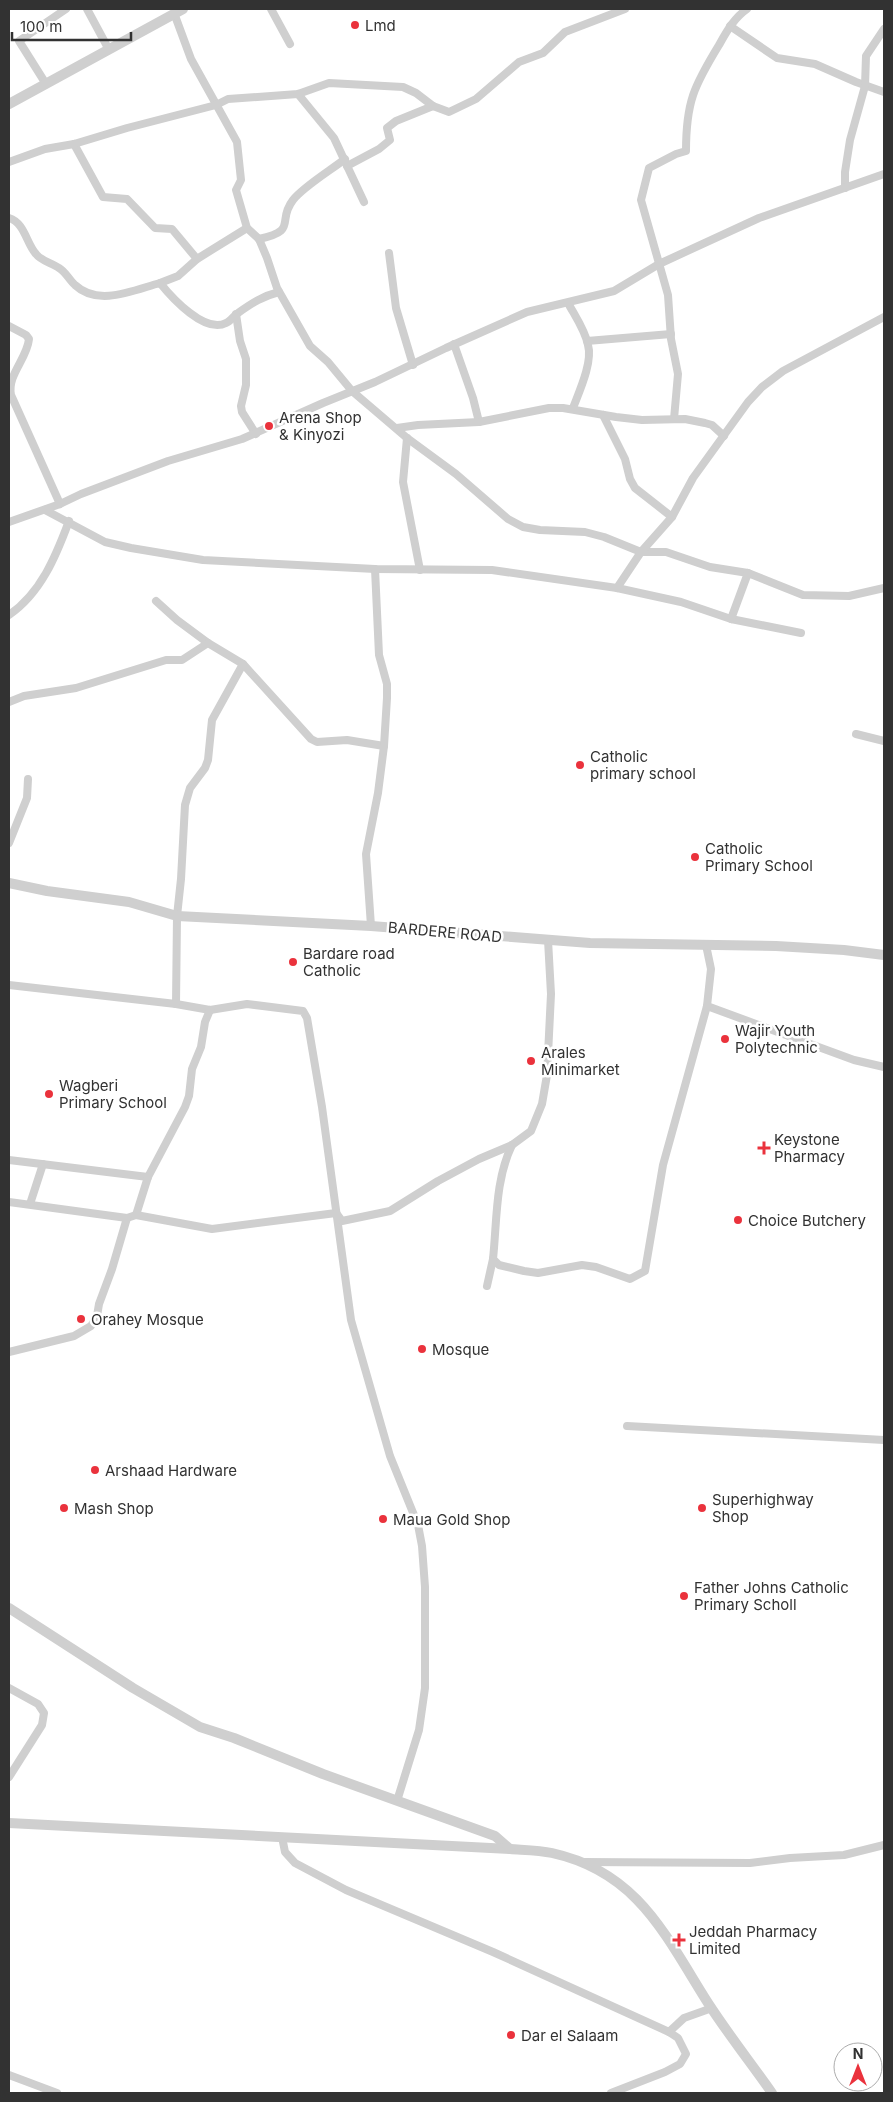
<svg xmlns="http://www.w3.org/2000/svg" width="893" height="2102" viewBox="0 0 893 2102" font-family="Inter,sans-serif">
<rect width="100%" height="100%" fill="#fff"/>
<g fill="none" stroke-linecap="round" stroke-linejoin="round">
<g stroke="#cfcfcf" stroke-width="8">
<polyline points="87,9 108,48"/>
<polyline points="271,9 290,44"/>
<polyline points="176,12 174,13 191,59 237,142 241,180 236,190 247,228 259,239 267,258 277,288 310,346 328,362 352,391 407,438 456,474 508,519 523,527 540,530 585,532 604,537 641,552 666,552 710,567 748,573 803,595 849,596 884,588"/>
<polyline points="730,26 777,58 815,64 856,82 884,92"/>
<polyline points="46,84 19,41 66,9"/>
<polyline points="298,94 334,138 364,202"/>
<polyline points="74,144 103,197 127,199 155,228 172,229 197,259"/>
<polyline points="9,162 45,149 74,144 127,128 216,105 228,99 298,94 329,83 403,87 416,93 433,106"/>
<polyline points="347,166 379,149 390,140 387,128 396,121 433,106 449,112 476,99 519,62 543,53 565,32 625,9"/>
<polyline points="845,188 845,172 850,140 865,86 866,56 884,29"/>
<path d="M9 218C25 223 26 243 36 254 41 261 52 263 59 268 66 272 69 280 75 285 98 307 134 290 160 283 172 298 205 334 226 323 231 321 234 315 238 313 252 303 263 296 279 292"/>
<path d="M259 239C299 230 276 222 293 200 303 187 331 170 345 159"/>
<polyline points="389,253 396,308 413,365"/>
<polyline points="160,283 178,276 197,259 247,228"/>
<path d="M568 303C575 316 585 330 588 345 593 362 579 392 573 408"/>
<polyline points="236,314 240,341 246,359 246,385 241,406 242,412 256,434"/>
<path d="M9 326 26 335 29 339C27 359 7 375 11 395L60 504"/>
<polyline points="587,341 671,334"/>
<polyline points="454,344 473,398 479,422"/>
<polyline points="603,415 625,459 630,479 635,488 672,517"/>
<path d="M674 419 678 374 671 339 668 295 641 200 649 168 676 154 686 151C686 102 694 86 719 45 727 31 734 18 747 9"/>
<polyline points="397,428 418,425 479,422 549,408 563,408 616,417 642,420 685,419 705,423 712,425 724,436"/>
<polyline points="407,438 403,482 420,570"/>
<polyline points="45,510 105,542 131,548 203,560 375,569 492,570 617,588 681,602 731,619 801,633"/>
<polyline points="9,522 60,504 81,494 168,461 242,439 323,403 375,382 446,348 527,312 614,291 659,264 759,218 884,174"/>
<polyline points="617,588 641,552 672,517 693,478 748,402 762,387 783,371 884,317"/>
<polyline points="156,601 177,620 208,643 243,664 311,739 317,742 347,740 384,746"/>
<path d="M9 615C41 593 56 556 69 521"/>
<polyline points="731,619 748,573"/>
<polyline points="9,702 24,696 76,688 166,660 182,660 208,643"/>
<polyline points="856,734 884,741"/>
<polyline points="9,843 27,798 28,779"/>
<polyline points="371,926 366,854 378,793 384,746 387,698 387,684 379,655 375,569"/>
<polyline points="9,985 176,1004 210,1010 247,1004 303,1011 307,1018 322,1107 351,1320 390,1456 418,1525 422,1546 425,1587 425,1688 419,1730 397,1801"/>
<polyline points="176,1004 177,916 181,879 185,805 190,788 205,768 208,760 212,720 243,664"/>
<polyline points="707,1006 854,1060 884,1067"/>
<path d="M512 1145C495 1180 497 1222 493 1259L499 1265 524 1271 538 1273 582 1265 596 1267 630 1279 645 1271 663 1165 707 1006 711 969 706 945"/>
<polyline points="9,1160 148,1177"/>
<polyline points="9,1202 127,1218 136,1215 212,1229 336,1213"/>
<polyline points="30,1204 43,1164"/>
<polyline points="336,1213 342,1221 390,1211 438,1181 479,1159 512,1145 531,1131 542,1104 547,1075 551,994 548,940"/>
<polyline points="136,1215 148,1177 185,1107 189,1096 192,1069 201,1047 205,1022 210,1010"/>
<polyline points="487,1286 493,1259"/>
<polyline points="9,1352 74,1336 91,1326 97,1316 99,1304 112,1269 127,1218"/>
<polyline points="627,1426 884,1440"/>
<polyline points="9,1688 38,1704 44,1713 42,1725 9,1777"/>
<polyline points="282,1837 285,1852 295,1863 346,1890 493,1952 669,2032"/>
<polyline points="583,1862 750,1863 790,1858 844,1855 884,1845"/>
<polyline points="9,2075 57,2093"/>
<polyline points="611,2093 665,2072 680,2064 686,2054 678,2038 669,2032 684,2018 712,2008"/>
</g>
<g stroke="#cfcfcf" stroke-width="10">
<polyline points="9,104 183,9"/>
<polyline points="9,883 47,891 129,902 177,916 371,926 590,943 776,946 844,950 884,955"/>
<polyline points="9,1608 133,1688 200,1727 234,1738 323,1774 495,1836 510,1849"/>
<path d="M9 1823 510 1849C524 1850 539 1850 552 1853 638 1872 665 1935 708 2003 728 2034 751 2063 772 2093"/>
</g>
</g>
<g fill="#ea323c" stroke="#fff" stroke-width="2">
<circle cx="355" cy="25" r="5"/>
<circle cx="269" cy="426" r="5"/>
<circle cx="580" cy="765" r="5"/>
<circle cx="695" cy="857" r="5"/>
<circle cx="293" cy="962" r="5"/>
<circle cx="725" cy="1039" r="5"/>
<circle cx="531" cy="1061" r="5"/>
<circle cx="49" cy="1094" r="5"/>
<path d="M761.5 1140.5h5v5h5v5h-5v5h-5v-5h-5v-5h5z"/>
<circle cx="738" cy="1220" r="5"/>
<circle cx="81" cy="1319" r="5"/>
<circle cx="422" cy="1349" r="5"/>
<circle cx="95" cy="1470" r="5"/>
<circle cx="64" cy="1508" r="5"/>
<circle cx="702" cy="1508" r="5"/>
<circle cx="383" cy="1519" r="5"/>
<circle cx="684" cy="1596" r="5"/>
<path d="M676.5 1932.5h5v5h5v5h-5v5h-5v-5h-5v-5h5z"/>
<circle cx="511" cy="2035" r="5"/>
</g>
<g text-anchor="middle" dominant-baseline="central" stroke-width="5" stroke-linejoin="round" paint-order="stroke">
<g font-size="15" fill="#323232" stroke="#fff" text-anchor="start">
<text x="365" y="25">Lmd</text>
<text x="279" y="417">Arena Shop<tspan x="279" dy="17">&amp; Kinyozi</tspan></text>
<text x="590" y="756">Catholic<tspan x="590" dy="17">primary school</tspan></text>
<text x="705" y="848">Catholic<tspan x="705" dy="17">Primary School</tspan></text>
<text x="303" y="953">Bardare road<tspan x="303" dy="17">Catholic</tspan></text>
<text x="735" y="1030">Wajir Youth<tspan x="735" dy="17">Polytechnic</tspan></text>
<text x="541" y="1052">Arales<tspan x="541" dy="17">Minimarket</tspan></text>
<text x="59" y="1085">Wagberi<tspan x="59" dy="17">Primary School</tspan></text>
<text x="774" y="1139">Keystone<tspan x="774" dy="17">Pharmacy</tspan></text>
<text x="748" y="1220">Choice Butchery</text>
<text x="91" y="1319">Orahey Mosque</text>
<text x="432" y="1349">Mosque</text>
<text x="105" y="1470">Arshaad Hardware</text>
<text x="712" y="1499">Superhighway<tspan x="712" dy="17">Shop</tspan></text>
<text x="74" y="1508">Mash Shop</text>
<text x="393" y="1519">Maua Gold Shop</text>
<text x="694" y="1587">Father Johns Catholic<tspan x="694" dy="17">Primary Scholl</tspan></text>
<text x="689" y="1931">Jeddah Pharmacy<tspan x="689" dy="17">Limited</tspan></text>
<text x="521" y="2035">Dar el Salaam</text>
</g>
<g font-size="15" fill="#323232" stroke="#fff">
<text transform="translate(445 932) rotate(5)">BARDERE ROAD</text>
</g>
</g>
<rect width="893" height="2102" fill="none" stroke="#323232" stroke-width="20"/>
<g transform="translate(858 2067)"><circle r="24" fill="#ffffff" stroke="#adadad"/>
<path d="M0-4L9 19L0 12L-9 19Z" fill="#ea323c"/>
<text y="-8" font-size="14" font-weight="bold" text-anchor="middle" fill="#323232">N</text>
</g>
<path d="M12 32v8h119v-8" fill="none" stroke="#323232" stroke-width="2.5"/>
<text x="20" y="32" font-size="15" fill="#323232" stroke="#ffffff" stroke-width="4" paint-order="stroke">100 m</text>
</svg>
